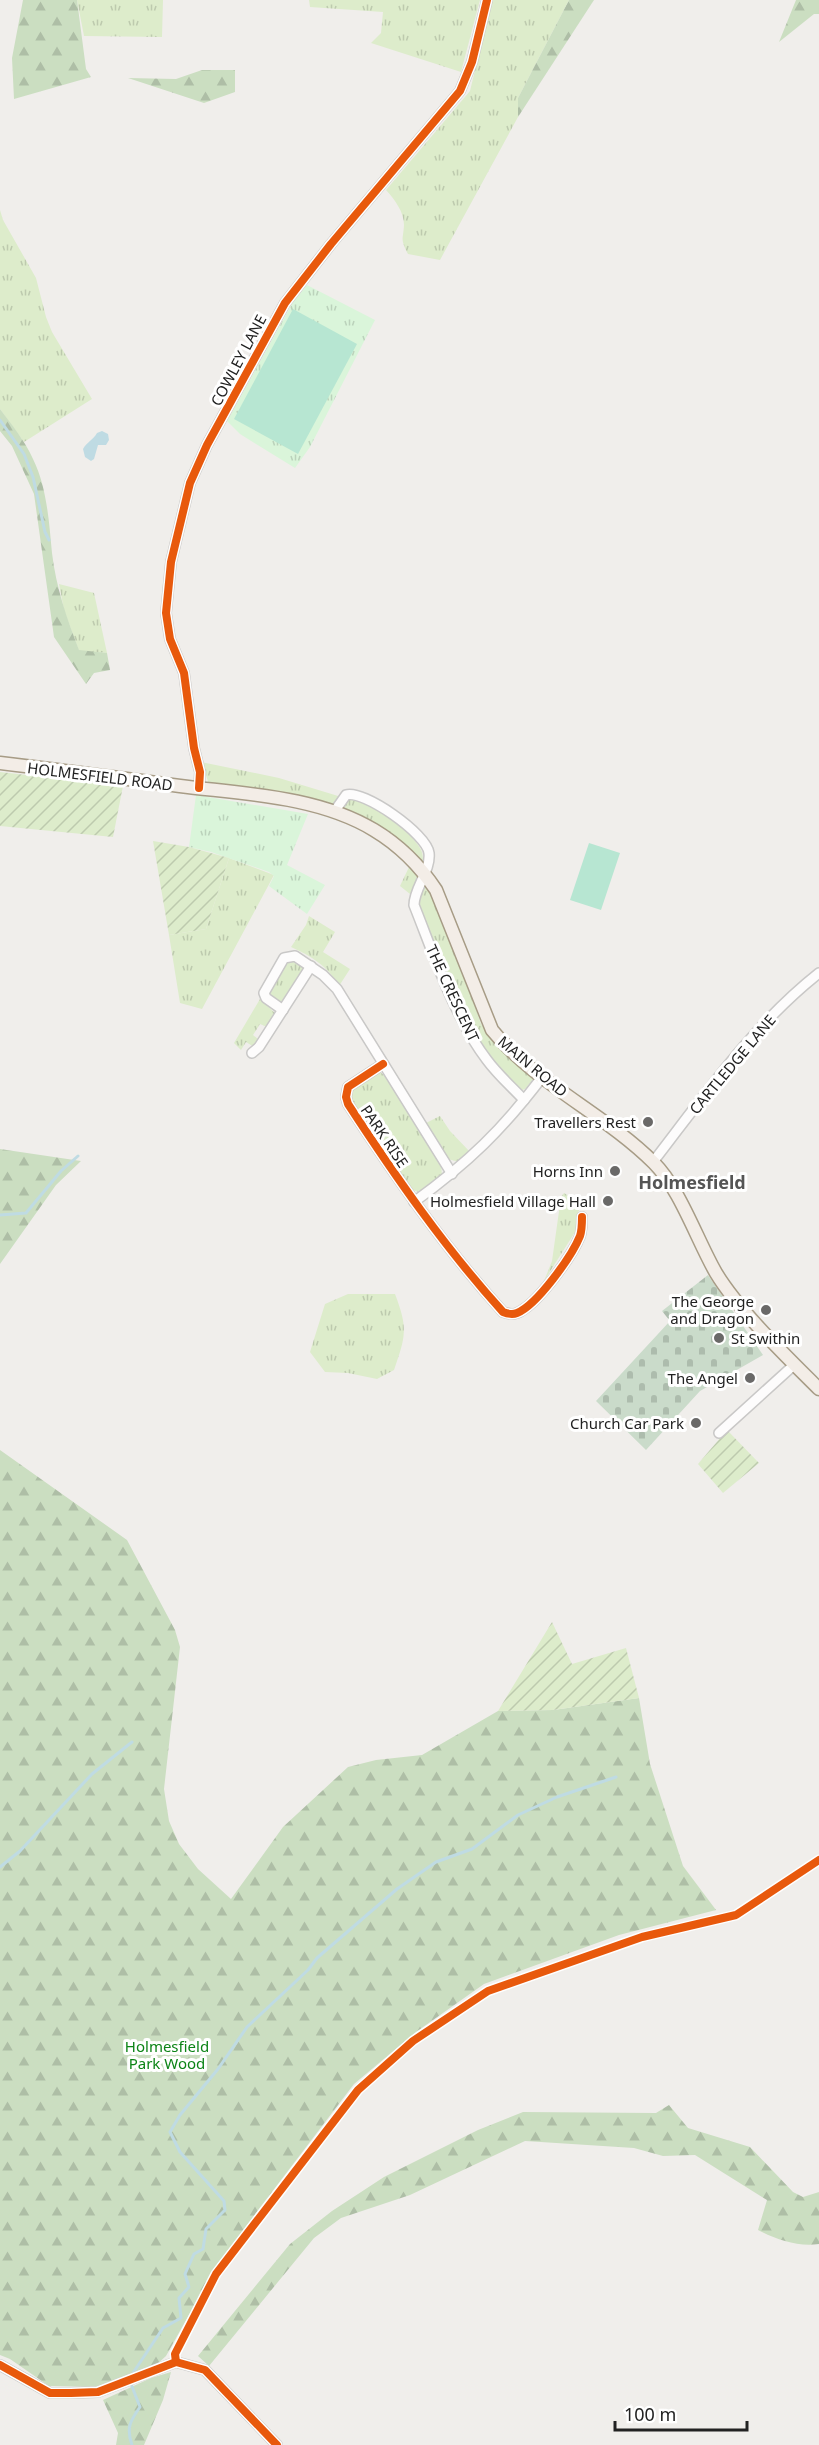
<svg xmlns="http://www.w3.org/2000/svg" width="819" height="2445" viewBox="0 0 819 2445" font-family="'Noto Sans',sans-serif">
<defs>
<pattern id="grass-tufts" width="24" height="20" patternUnits="userSpaceOnUse" patternTransform="scale(1.5)"><rect width="24" height="20" fill="#ddeccb"/><path d="M3 7l-1-3M5 7V3M7 7l1-3M15 17l-1-3M17 17v-4M19 17l1-3" fill="none" stroke="#bdcaae"/></pattern>
<pattern id="forest-firs" width="22" height="20" patternUnits="userSpaceOnUse" patternTransform="scale(1.5)"><rect width="22" height="20" fill="#cbdec1"/><path d="M5 1l3.5 6h-7zM16 11l3.5 6h-7z" fill="#aebea6"/></pattern>
<pattern id="cemetery-stones" width="16" height="16" patternUnits="userSpaceOnUse" patternTransform="scale(1.5)"><rect width="16" height="16" fill="#cadbca"/><path d="M2 7V4a2 2 0 0 1 4 0v3zM10 15v-3a2 2 0 0 1 4 0v3z" fill="#adbcad"/></pattern>
<pattern id="park-tufts" width="24" height="20" patternUnits="userSpaceOnUse" patternTransform="scale(1.5)"><rect width="24" height="20" fill="#daf5da"/><path d="M3 7l-1-3M5 7V3M7 7l1-3M15 17l-1-3M17 17v-4M19 17l1-3" fill="none" stroke="#bbd2bb"/></pattern>
<pattern id="garden-furrows" width="10" height="10" patternUnits="userSpaceOnUse" patternTransform="scale(1.5)"><rect width="10" height="10" fill="#ddeccb"/><path d="M-1 1l2-2M0 10L10 0M9 11l2-2" fill="none" stroke="#bdcaae"/></pattern>
</defs>
<rect width="100%" height="100%" fill="#f0eeeb"/>
<g fill="url(#grass-tufts)">
<polygon points="77,0 163,0 162,37 84,36"/>
<polygon points="309,0 480,0 461,72 371,43 381,33 383,12 310,7"/>
<path d="M492 0H569L518 98V117L440 260 408 254C400 238 403 241 404 225 404 212 395 200 386 190L470 91Z"/>
<polygon points="0,210 3,220 36,278 46,317 52,332 92,399 24,442 0,409"/>
<polygon points="59,584 94,593 107,653 79,651 64,610"/>
<path d="M201 762 279 778 348 799C367 797 411 831 420 848 423 853 423 857 423 862L406 847 361 819 209 784Z"/>
<polygon points="229,858 274,875 202,1009 180,1003 169,935 206,929"/>
<polygon points="410,865 419,874 417,885 410,894 400,886"/>
<path d="M425 887 429 888 455 946 481 1024 500 1047 535 1077 525 1089 519 1091C512 1083 503 1076 497 1068 461 1024 438 955 417 902Z"/>
<path d="M309 916 335 932 323 952 350 969 339 986C328 966 311 956 291 947L306 925Z"/>
<polygon points="293,959 303,966 303,971 285,1001 275,1002 268,994 269,987 288,960"/>
<polygon points="260,999 276,1014 267,1027 260,1024 253,1035 258,1039 254,1047 246,1042 241,1050 234,1043"/>
<path d="M380 1072 385 1076 441 1163 442 1176 419 1192 409 1189 352 1104 351 1092C359 1083 368 1074 380 1072Z"/>
<polygon points="440,1116 450,1131 471,1153 459,1162 448,1159 424,1124"/>
<polygon points="564,1193 582,1204 577,1215 577,1229 544,1281 552,1261 561,1197"/>
<path d="M348 1294H395C408 1328 406 1336 394 1370L377 1379 348 1373 325 1372 310 1352 325 1304Z"/>
</g>
<g fill="url(#forest-firs)">
<polygon points="23,0 77,0 86,69 91,77 14,99 12,58"/>
<polygon points="569,0 594,0 518,117 518,98"/>
<polygon points="796,0 819,0 819,14 814,14 779,42"/>
<polygon points="202,70 235,70 235,92 204,103 128,78 176,79"/>
<path d="M0 409C12 425 25 441 33 459 47 487 49 522 52 553 56 587 67 619 79 650L107 653 110 670 94 673 86 684 54 637 34 494 12 446 0 431Z"/>
<polygon points="0,1149 81,1161 56,1185 0,1264"/>
<polygon points="0,1450 127,1540 175,1630 180,1647 164,1789 169,1821 179,1844 198,1869 231,1899 283,1827 348,1767 376,1760 422,1755 498,1711 553,1710 639,1698 650,1764 683,1866 716,1910 619,1935 484,1984 416,2032 354,2084 218,2263 166,2356 155,2366 100,2387 49,2386 10,2359 0,2355"/>
<path d="M669 2105 688 2128 750 2147 793 2192 803 2197 819 2192V2244C798 2247 777 2240 758 2230L767 2200 695 2155 663 2156 634 2148 525 2141 410 2195 341 2218 314 2238 209 2366 198 2356 290 2244 332 2211 384 2177 478 2130 523 2112 656 2113Z"/>
<polygon points="171,2372 163,2400 144,2445 116,2445 118,2433 103,2400 151,2378"/>
</g>
<polygon fill="url(#cemetery-stones)" points="708,1275 763,1355 700,1391 646,1450 596,1401 670,1321 662,1311"/>
<g fill="url(#park-tufts)">
<polygon points="307,285 375,320 310,447 295,468 240,434 227,421 293,302"/>
<polygon points="196,795 308,814 287,865 325,885 307,914 269,886 274,876 269,872 211,852 189,847"/>
</g>
<g fill="url(#garden-furrows)">
<polygon points="0,772 123,786 113,837 0,826"/>
<polygon points="153,841 189,847 229,858 206,929 169,935"/>
<polygon points="727,1430 759,1463 723,1493 698,1464"/>
<polygon points="552,1622 572,1664 626,1648 639,1698 553,1710 498,1711"/>
</g>
<g fill="#b7e6d2">
<polygon points="293,309 357,344 298,454 234,419"/>
<polygon points="589,843 620,853 601,910 570,900"/>
</g>
<path fill="#bfdbe3" d="M102 431 108 434 109 440 106 445H98L94 459 91 461 85 457 83 449C87 442 93 440 97 433Z"/>
<g fill="none" stroke-linecap="round" stroke-linejoin="round">
<g stroke="#bfdbe3" stroke-width="3">
<polyline points="0,420 24,454 33,477 45,532 49,540"/>
<polyline points="0,1215 26,1213 61,1171 78,1156"/>
<polyline points="0,1867 20,1851 92,1774 132,1742"/>
<polyline points="131,2376 163,2328 181,2318 179,2298 189,2287 185,2274 194,2254 203,2249 206,2229 225,2210 224,2201 180,2152 170,2132 180,2115 218,2069 247,2027 308,1970 317,1958 397,1889 436,1862 472,1849 518,1815 557,1797 616,1777"/>
<path d="M131 2384 140 2407C130 2421 126 2428 132 2445"/>
</g>
<g stroke="#c9c8c7" stroke-width="12">
<g id="minor">
<polyline points="199,788 200,772 194,748 184,673 170,639 166,613 171,562 190,483 207,445 285,303 331,244 460,91 472,62 487,0"/>
<path d="M334 812 346 795C363 789 427 834 429 853 431 871 414 888 414 905 434 955 454 1017 487 1060 498 1075 512 1087 524 1100"/>
<polyline points="283,1010 266,998 264,993 284,958 295,956 323,975 337,989 452,1174"/>
<polyline points="252,1053 259,1047 311,966"/>
<path d="M383 1064 348 1087 346 1097 348 1104C395 1176 445 1248 503 1312 508 1314 512 1315 517 1313 537 1305 572 1256 580 1236 582 1230 582 1224 582 1217"/>
<path d="M653 1162C704 1096 753 1025 819 973"/>
<path d="M414 1202C469 1162 502 1130 543 1076"/>
<polyline points="719,1433 795,1364"/>
<polyline points="0,2365 50,2393 71,2393 98,2392 176,2362 205,2370 277,2445"/>
</g>
</g>
<g stroke="#a79c86" stroke-width="15">
<path id="major" d="M0 763C60 770 120 778 180 786 244 794 318 796 374 830 399 845 420 866 436 890L492 1030C536 1084 605 1114 654 1163 680 1189 697 1240 716 1273 739 1311 787 1357 819 1389"/>
</g>
<use href="#minor" stroke="#fdfcfc" stroke-width="9"/>
<use href="#major" stroke="#f3ede7" stroke-width="12"/>
<g stroke="#fff" stroke-width="11">
<g id="cycleway">
<polyline points="199,788 200,772 194,748 184,673 170,639 166,613 171,562 190,483 207,445 285,303 331,244 460,91 472,62 487,0"/>
<path d="M383 1064 348 1087 346 1097 348 1104C395 1176 445 1248 503 1312 508 1314 512 1315 517 1313 537 1305 572 1256 580 1236 582 1230 582 1224 582 1217"/>
<polyline points="176,2362 175,2354 216,2274 358,2090 413,2041 488,1991 642,1937 736,1915 819,1860"/>
<polyline points="0,2365 50,2393 71,2393 98,2392 176,2362 205,2370 277,2445"/>
</g>
</g>
<use href="#cycleway" stroke="#e8590c" stroke-width="8"/>
</g>
<g fill="#6a6968" stroke="#fff" stroke-width="2">
<circle cx="648" cy="1122" r="6"/>
<circle cx="615" cy="1171" r="6"/>
<circle cx="608" cy="1201" r="6"/>
<circle cx="766" cy="1310" r="6"/>
<circle cx="719" cy="1338" r="6"/>
<circle cx="750" cy="1378" r="6"/>
<circle cx="696" cy="1423" r="6"/>
</g>
<g text-anchor="middle" dominant-baseline="central" stroke-width="6" stroke-linejoin="round" paint-order="stroke">
<g font-size="15" fill="#222" stroke="#fff">
<text transform="translate(238 360) rotate(-62)">COWLEY LANE</text>
<text transform="translate(100 776) rotate(7)">HOLMESFIELD ROAD</text>
<text transform="translate(453 993) rotate(65)">THE CRESCENT</text>
<text transform="translate(732 1064) rotate(-50)">CARTLEDGE LANE</text>
<text transform="translate(533 1066) rotate(40)">MAIN ROAD</text>
<text transform="translate(385 1136) rotate(56)">PARK RISE</text>
</g>
<g font-size="15" fill="#222" stroke="#fff" text-anchor="end">
<text x="636" y="1122">Travellers Rest</text>
<text x="603" y="1171">Horns Inn</text>
<text x="596" y="1201">Holmesfield Village Hall</text>
<text x="754" y="1301">The George<tspan x="754" dy="17">and Dragon</tspan></text>
<text x="731" y="1338" text-anchor="start">St Swithin</text>
<text x="738" y="1378">The Angel</text>
<text x="684" y="1423">Church Car Park</text>
</g>
<g font-size="15" fill="#0c8416" stroke="#fff">
<text x="167" y="2046">Holmesfield<tspan x="167" dy="17">Park Wood</tspan></text>
</g>
<g font-size="18" font-weight="bold" fill="#555" stroke="#fff">
<text x="692" y="1182">Holmesfield</text>
</g>
</g>
<path d="M615 2421v9h132v-9" fill="none" stroke="#222222" stroke-width="3"/>
<text x="624" y="2421" font-size="18" fill="#222222" stroke="#ffffff" stroke-width="4.5" paint-order="stroke">100 m</text>
</svg>
